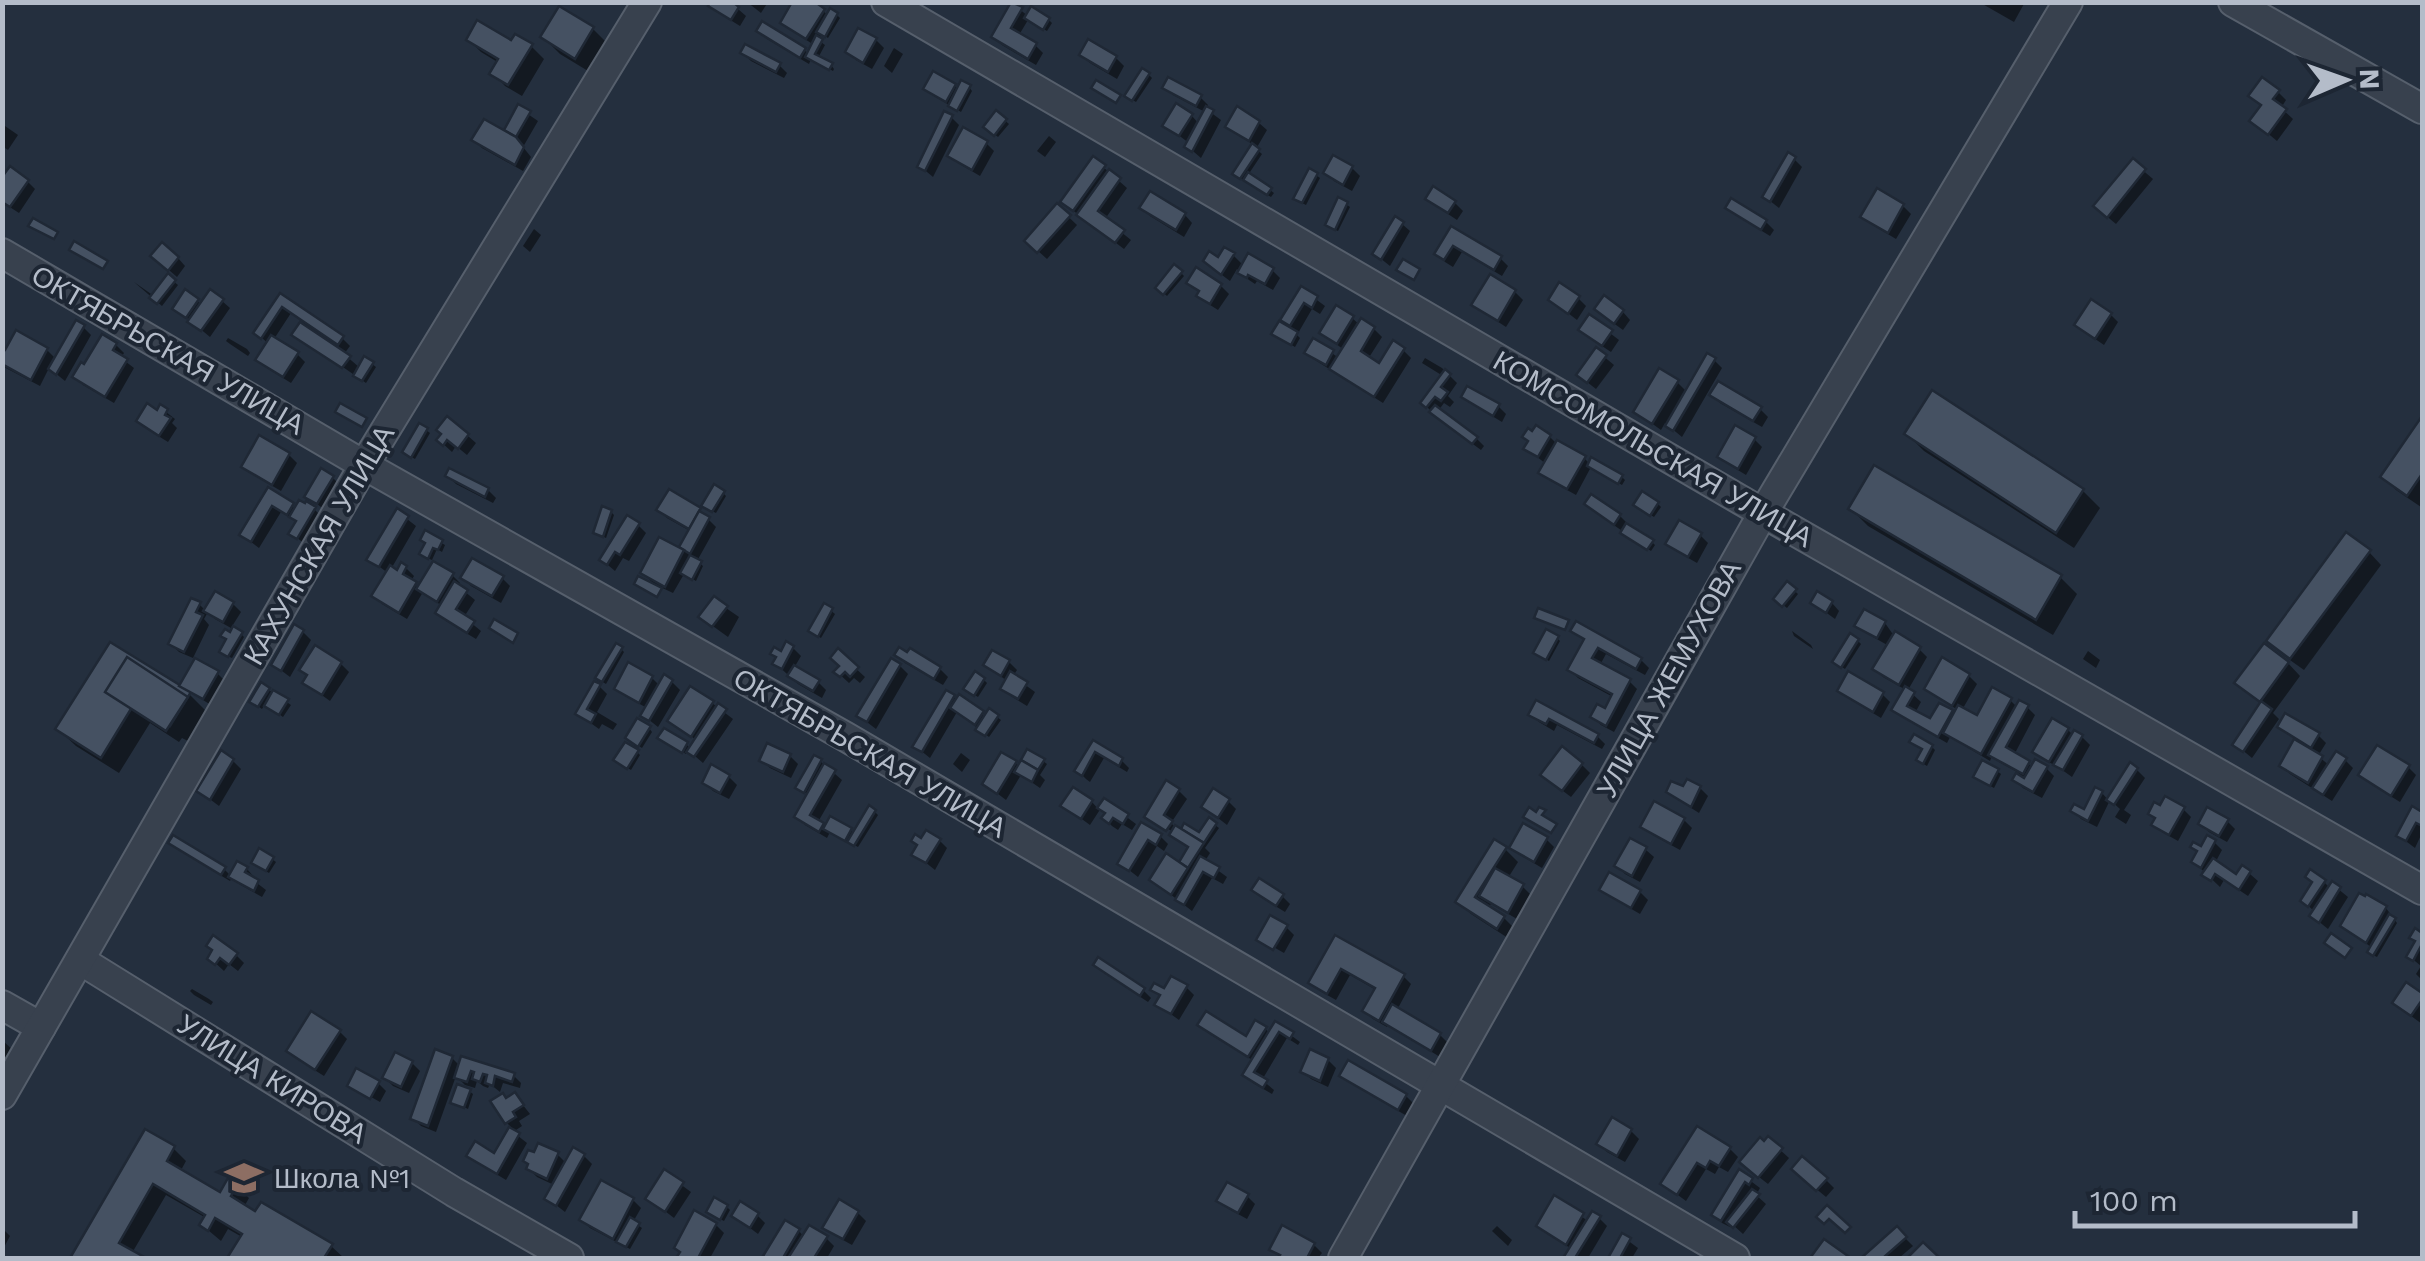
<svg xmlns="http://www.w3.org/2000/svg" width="2425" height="1261" viewBox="0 0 2425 1261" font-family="'Work Sans',sans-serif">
<rect width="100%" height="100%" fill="#242f3e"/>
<g fill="#0007">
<polygon points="747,2 768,2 761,13"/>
<polygon points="1979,2 2025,2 2014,22"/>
<polygon points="1013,4 1028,16 1049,20 1052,23 1047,31 1028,20 1019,35 1035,45 1043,53 1036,65 1002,45 994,37"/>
<polygon points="711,6 738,9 746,16 740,26 719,13"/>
<polygon points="823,11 829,16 837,15 840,18 828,38 822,34 818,40 825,45 818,58 831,65 834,69 833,71 811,59 809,64 767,39 759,31 804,50 809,54 814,45 791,30 783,22"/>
<polygon points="593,29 610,46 593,74 560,54 543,37"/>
<polygon points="469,40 531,46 544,59 522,96 505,86 493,73 499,63 481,52"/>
<polygon points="876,40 884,48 872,69 856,60 848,52"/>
<polygon points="894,48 903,54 892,73 884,66"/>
<polygon points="743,53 779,65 787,73 784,78 751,61"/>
<polygon points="1082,55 1116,58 1124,66 1117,79 1090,63"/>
<polygon points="1149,75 1152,78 1136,102 1131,99"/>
<polygon points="955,86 959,90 969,87 972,91 961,112 934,96 926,88"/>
<polygon points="1165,87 1200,97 1208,105 1206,109 1221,120 1201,158 1187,146 1189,143 1165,125 1192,116 1199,124 1205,112 1173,95"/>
<polygon points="2278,92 2286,100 2281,108 2293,119 2277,141 2253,121"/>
<polygon points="519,108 538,121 523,147 531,157 523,171 482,148 474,140 504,133"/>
<polygon points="997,114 1009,124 998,137 986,127"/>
<polygon points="951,117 959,125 933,177 920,166"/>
<polygon points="1259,123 1267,130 1256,149 1262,154 1248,175 1270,190 1274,193 1271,197 1238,177 1254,145 1236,134 1228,126"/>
<polygon points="5,126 18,135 8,150 2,146 2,130"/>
<polygon points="1049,136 1056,142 1045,157 1037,151"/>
<polygon points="986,143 994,151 980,176 958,163 950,155"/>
<polygon points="1094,159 1127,188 1105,219 1131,240 1124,249 1071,209"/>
<polygon points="1794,159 1802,167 1779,208 1765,197"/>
<polygon points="2133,162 2153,179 2116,224 2104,214"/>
<polygon points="1352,168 1360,176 1352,191 1334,181 1326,173"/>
<polygon points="1316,175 1320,178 1306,205 1300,202"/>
<polygon points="27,181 35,189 19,213 2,202"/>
<polygon points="1878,192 1903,206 1911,214 1896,239 1871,224 1863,216"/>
<polygon points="1428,198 1455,203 1463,211 1457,220 1436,206"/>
<polygon points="1732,201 1766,222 1774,230 1770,236 1736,215 1728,207"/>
<polygon points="1346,204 1350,207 1338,231 1331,228"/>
<polygon points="1058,207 1077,225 1047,259 1027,241"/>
<polygon points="1142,208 1185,215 1192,223 1184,237 1150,216"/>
<polygon points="1402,224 1410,231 1390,266 1375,254"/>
<polygon points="534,229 541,235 530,252 523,246"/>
<polygon points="1452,229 1500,258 1508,266 1502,276 1462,252 1453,267 1445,262 1437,254"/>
<polygon points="1233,255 1244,266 1272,270 1280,278 1273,290 1257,281 1255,284 1249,280 1237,269 1230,281 1214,269 1219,260"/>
<polygon points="178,258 185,266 177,277 162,264"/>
<polygon points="1175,267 1184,276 1167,296 1158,288"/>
<polygon points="168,277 178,285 162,306 134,282 154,296"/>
<polygon points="1190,283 1221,286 1229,294 1218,310 1207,303 1199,295 1201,293"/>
<polygon points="1302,289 1325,306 1320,314 1312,309 1297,335 1300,338 1295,347 1278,337 1294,331 1284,320"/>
<polygon points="1515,292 1523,300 1506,327 1483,312 1475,304"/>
<polygon points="281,296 342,338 350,346 344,354 360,368 372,364 376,367 366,383 295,334 303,322 291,313 274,339 297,354 305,362 291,383 267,368 259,360 269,344 256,333"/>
<polygon points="1578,298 1586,306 1577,320 1551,300"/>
<polygon points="197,301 202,305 222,301 230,308 210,337 175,308"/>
<polygon points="1623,312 1630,320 1623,330 1605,317"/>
<polygon points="2110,314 2118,322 2104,345 2085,332"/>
<polygon points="1352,318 1360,325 1362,321 1374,329 1382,337 1368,359 1380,366 1403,350 1411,358 1383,403 1315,360 1307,352 1314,341 1339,358 1344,350 1322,333"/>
<polygon points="1590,318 1619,340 1611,352 1590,338"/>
<polygon points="83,327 91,335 65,381 49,368 40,386 2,366 2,352 47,350 56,359"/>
<polygon points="228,338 247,349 250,353 248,356 230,344 226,341"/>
<polygon points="116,345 124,353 121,358 134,368 114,403 83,385 75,377"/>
<polygon points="1596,350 1614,365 1596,389 1587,382"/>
<polygon points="1425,358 1442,368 1457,383 1448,396 1454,402 1450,407 1444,403 1438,411 1476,438 1484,446 1481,450 1440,420 1423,403 1443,376 1422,363"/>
<polygon points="1714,360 1722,368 1682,437 1665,423 1661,430 1636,412 1677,382 1687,392"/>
<polygon points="1712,395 1760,409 1768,417 1762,427 1720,403"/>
<polygon points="1464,396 1498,406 1506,414 1502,422 1472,404"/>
<polygon points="161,408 175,419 172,423 177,428 168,442 147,429 139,421 158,413"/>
<polygon points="2422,420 2422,504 2421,507 2396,490 2384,477"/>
<polygon points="426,430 430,433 415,459 408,455"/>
<polygon points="1907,434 2083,491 2100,508 2074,548 1924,451"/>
<polygon points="468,436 476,443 467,455 456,446 452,452 439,440"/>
<polygon points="1550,437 1557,444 1584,458 1590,464 1622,477 1625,480 1622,485 1591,467 1576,495 1549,480 1541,472 1546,464 1526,448 1530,442"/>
<polygon points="1754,439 1762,447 1746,475 1728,464 1720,456"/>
<polygon points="289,455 297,463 281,491 252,474 244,466"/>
<polygon points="448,476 488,490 496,498 493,503 456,484"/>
<polygon points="333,478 341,486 326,511 307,496"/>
<polygon points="269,490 296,509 314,509 322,517 306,545 291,533 298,523 281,512 259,548 242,535"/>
<polygon points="723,493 726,496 716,513 708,509"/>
<polygon points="1591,497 1620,516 1628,524 1626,526 1652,542 1655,545 1651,551 1595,512 1587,504"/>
<polygon points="1658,504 1661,507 1654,517 1640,508"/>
<polygon points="1851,509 2060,577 2077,594 2053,635 1868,526"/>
<polygon points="659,510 699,510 716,527 697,561 703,566 696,581 684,574 673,593 654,584 643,573 680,551 690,531 667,518"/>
<polygon points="398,512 416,526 391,569 398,573 402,566 406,568 414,576 411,581 419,588 452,575 460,583 458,586 475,600 464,617 481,631 476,639 446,621 438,613 442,606 423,592 407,619 382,604 374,596 388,573 369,559"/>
<polygon points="611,512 614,515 606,538 596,533"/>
<polygon points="638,525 646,533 629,561 623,558 615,571 602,560"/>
<polygon points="426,534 445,545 442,552 437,549 432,560 425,557"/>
<polygon points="1700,535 1708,543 1697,563 1676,551 1668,544"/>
<polygon points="2369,552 2381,565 2304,670 2283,655 2269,641"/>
<polygon points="463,578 502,578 510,586 501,603 471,586"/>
<polygon points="1787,584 1798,594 1787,608 1776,599"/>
<polygon points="1813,603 1832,603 1839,611 1835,619"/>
<polygon points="199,604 206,611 233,604 241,612 231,628 215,619 208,612 204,619 209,625 193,658 179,652 171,644"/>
<polygon points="825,606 835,614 821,638 814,634"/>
<polygon points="726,608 739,617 728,637 710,624"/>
<polygon points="1885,623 1892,633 1919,649 1927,657 1908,690 1921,702 1915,713 1931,722 1940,706 1956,715 1958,710 1935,696 1927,689 1969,676 1977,684 1962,710 1978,718 2010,700 2017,707 2027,707 2035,715 2014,755 2033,767 2046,768 2054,776 2042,798 2023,788 2015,780 2019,773 1999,762 1992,756 1990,761 1950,737 1947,743 1902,717 1894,709 1906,690 1883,677 1875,669 1889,646 1866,633 1858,625"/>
<polygon points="1573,631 1641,660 1649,668 1645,675 1606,654 1600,665 1629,681 1637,689 1614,732 1601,725 1593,717 1606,711 1613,697 1578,678 1570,670 1585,641"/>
<polygon points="1792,631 1811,645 1813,649 1794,636"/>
<polygon points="303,632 311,640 290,677 274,665"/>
<polygon points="241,634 244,637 232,658 225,655"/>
<polygon points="1557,638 1560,641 1549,661 1540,656"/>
<polygon points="1858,641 1861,644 1845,669 1839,665"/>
<polygon points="793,648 801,656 794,668 818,682 826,690 822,698 798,684 775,663 782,654"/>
<polygon points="621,649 624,652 606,684 601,681"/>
<polygon points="2088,651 2100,660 2096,668 2083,659"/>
<polygon points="838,652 865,677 860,683 854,678 849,683 837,672 842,666"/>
<polygon points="993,653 1009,662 1017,670 1013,676 1035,692 1027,706 1011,696 1003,688 1007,681 986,665"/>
<polygon points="897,655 940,669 948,677 943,685 905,663"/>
<polygon points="2287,662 2300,676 2273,713 2279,719 2252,758 2235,744 2262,704 2238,683"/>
<polygon points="341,664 349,672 330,701 305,683"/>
<polygon points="629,666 652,678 660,686 672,682 680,690 658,727 643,715 647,708 625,696 617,688"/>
<polygon points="900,666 908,674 876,729 859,716"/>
<polygon points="217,673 225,681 211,705 190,692 189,694 206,711 188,741 182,738 179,742 150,723 119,773 76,746 58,729"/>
<polygon points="984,680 987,683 978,697 970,692"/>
<polygon points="599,686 607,694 597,712 617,724 613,730 602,724 599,729 578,714"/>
<polygon points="269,690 291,705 283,717 265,704 262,709 255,704"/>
<polygon points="1840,690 1882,694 1890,702 1881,718 1848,698"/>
<polygon points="953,697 986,717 997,717 1001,720 989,737 957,712 930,758 915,746"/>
<polygon points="712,703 733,719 703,763 688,750 686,754 664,741 686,744 691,749 696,740 671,721"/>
<polygon points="1537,704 1597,736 1605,744 1602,749 1557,725 1554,731 1539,722 1531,714"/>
<polygon points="2280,727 2318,735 2326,743 2318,756 2330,766 2345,760 2353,768 2332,801 2290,774 2282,766 2296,740"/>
<polygon points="649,728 652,732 642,748 631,741"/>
<polygon points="2068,730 2073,735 2082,737 2090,745 2072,777 2058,767 2043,759 2035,751"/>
<polygon points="1094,744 1121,760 1129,768 1127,772 1104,758 1090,782 1086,779 1078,771"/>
<polygon points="1932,747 1935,750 1927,766 1922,763"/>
<polygon points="637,752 640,755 631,770 619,763"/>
<polygon points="961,753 970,760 962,772 953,764"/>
<polygon points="790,756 798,764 791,778 770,768 762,760"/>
<polygon points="233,761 241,769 219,806 199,791"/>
<polygon points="820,761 842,780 818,822 826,828 850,830 855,834 875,812 878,815 858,847 830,832 827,838 805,825 797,817 809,795 802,791"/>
<polygon points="1043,761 1047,764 1040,775 1045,780 1040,788 1021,775 1006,800 985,784 1015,763 1020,767"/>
<polygon points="1582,765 1590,773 1571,797 1551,782"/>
<polygon points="2408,767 2416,775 2400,802 2369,783 2361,775"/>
<polygon points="2137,770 2145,778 2124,810 2131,815 2126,824 2115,817 2120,809 2110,800 2097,827 2081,819 2073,811 2085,813 2102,793 2109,801"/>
<polygon points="1997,771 2001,774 1994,788 1979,780"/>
<polygon points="729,777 737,785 729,799 713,791 705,783"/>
<polygon points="1700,788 1708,796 1699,813 1677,799 1669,791"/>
<polygon points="1179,791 1187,799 1171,823 1178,830 1200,835 1215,825 1219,828 1205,848 1210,853 1205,861 1227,877 1223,884 1212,878 1192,911 1152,880 1180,865 1190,849 1176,838 1178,835 1152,819"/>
<polygon points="1105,801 1136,824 1132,830 1122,824 1118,830 1112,826 1104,818 1107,815 1101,808 1090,825 1064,806 1092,802 1099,810"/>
<polygon points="1228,801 1236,809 1227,825 1204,807"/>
<polygon points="1655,804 1684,820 1692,828 1680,850 1651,834 1643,826"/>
<polygon points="2183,809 2191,817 2178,841 2162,832 2154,824 2157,819"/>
<polygon points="2413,810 2422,815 2422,833 2415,848 2399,836"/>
<polygon points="2227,821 2235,829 2227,842 2209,832 2201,824"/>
<polygon points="1142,826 1160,836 1168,844 1164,851 1157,846 1138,877 1120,863"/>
<polygon points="1546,839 1554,847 1542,868 1520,855 1512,847"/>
<polygon points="939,840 947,848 935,870 915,854 922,841"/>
<polygon points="1631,841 1646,850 1654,857 1640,882 1625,874 1617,866"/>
<polygon points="2214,842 2222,850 2215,863 2237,877 2243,868 2258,881 2248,896 2224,880 2220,887 2194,862 2202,850"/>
<polygon points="172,843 224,869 231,876 247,869 254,877 253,880 266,890 262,897 239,884 232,878 230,881 180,851"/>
<polygon points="1505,849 1518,862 1508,878 1522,886 1530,894 1517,919 1491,904 1488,908 1504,918 1517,931 1511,940 1471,914 1458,902"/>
<polygon points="272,859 276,862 269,873 257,866"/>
<polygon points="1610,876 1640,892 1648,900 1640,914 1611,897 1603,889"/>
<polygon points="2324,882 2330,888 2332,884 2348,897 2328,929 2312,916 2315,912 2303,901"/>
<polygon points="1254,890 1282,896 1290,904 1285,912 1262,898"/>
<polygon points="2386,908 2397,923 2377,957 2373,955 2372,948 2343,925"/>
<polygon points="1286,927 1294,935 1284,953 1265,942"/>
<polygon points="2416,932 2422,935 2422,980 2416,974 2421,966 2410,957 2417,942"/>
<polygon points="1336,939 1403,976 1411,984 1397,1010 1440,1035 1448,1043 1440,1057 1388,1025 1387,1027 1373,1019 1365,1011 1376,990 1350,975 1336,1000 1320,991 1312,983"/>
<polygon points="236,955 244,963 238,971 229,964 224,971 210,958"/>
<polygon points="1096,965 1143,990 1151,998 1148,1002 1104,973"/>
<polygon points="2407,985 2422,996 2422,1024 2403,1010"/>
<polygon points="1186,987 1194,995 1179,1020 1157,1004 1161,997 1153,989 1164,992"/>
<polygon points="192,989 209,999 213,1002 211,1005 194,995 190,991"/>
<polygon points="1276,1024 1300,1042 1298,1045 1287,1038 1262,1080 1274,1090 1272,1094 1253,1083 1245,1075 1254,1061 1208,1033 1200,1025 1247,1039 1265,1028 1270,1034"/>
<polygon points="339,1031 347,1039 324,1076 297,1059 289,1051"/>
<polygon points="2,1040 14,1051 2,1068"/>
<polygon points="452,1058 460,1066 513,1075 521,1083 520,1088 503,1083 500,1092 490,1084 488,1088 483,1086 477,1081 475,1088 465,1085 456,1076 436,1132 421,1126 413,1118"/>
<polygon points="1328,1060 1336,1068 1328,1087 1311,1079 1303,1071"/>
<polygon points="412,1063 420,1071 409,1093 393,1086 385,1078"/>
<polygon points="1342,1075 1406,1096 1414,1104 1407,1116 1350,1083"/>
<polygon points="378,1083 386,1091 380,1102 355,1088 355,1091 350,1086"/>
<polygon points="469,1091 473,1094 468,1109 453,1102"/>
<polygon points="515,1095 530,1114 519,1121 522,1126 513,1132 527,1143 506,1180 478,1163 470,1155 495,1156 512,1128 507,1123 507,1100"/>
<polygon points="1698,1129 1730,1149 1738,1157 1728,1172 1719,1167 1715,1174 1706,1169 1686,1201 1663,1184"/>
<polygon points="1631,1131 1639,1139 1625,1162 1607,1152 1599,1144"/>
<polygon points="146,1132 173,1148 186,1161 180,1172 221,1196 236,1186 249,1198 244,1207 331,1246 344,1258 230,1258 242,1237 228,1229 221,1241 202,1225 206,1218 166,1195 132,1253 141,1258 73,1258"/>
<polygon points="1769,1140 1789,1158 1768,1184 1750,1170"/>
<polygon points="539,1146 558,1155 566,1163 584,1156 592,1164 565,1212 547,1198 554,1185 537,1177 529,1169"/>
<polygon points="665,1173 691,1192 674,1218 648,1198"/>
<polygon points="1740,1173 1760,1188 1756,1195 1766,1204 1743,1234 1732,1224 1730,1227 1722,1223 1714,1215"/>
<polygon points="1802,1177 1826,1180 1834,1188 1826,1197"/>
<polygon points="602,1184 633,1200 641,1208 633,1222 642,1228 630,1249 590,1228 582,1220"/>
<polygon points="1247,1196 1255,1204 1247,1219 1227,1208 1219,1200"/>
<polygon points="1555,1199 1588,1221 1599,1218 1607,1226 1588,1258 1566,1258 1572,1249 1547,1234 1539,1226"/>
<polygon points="727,1207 730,1210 724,1221 712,1215"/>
<polygon points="858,1213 866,1221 852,1245 834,1235 826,1227"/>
<polygon points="757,1215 765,1223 758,1234 734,1216"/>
<polygon points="716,1225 724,1233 710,1258 679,1258 682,1253"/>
<polygon points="1497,1226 1512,1240 1508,1246 1492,1231"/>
<polygon points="2,1228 10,1236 2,1251"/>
<polygon points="1897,1230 1913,1246 1899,1258 1865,1258"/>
<polygon points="799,1231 804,1237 826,1238 834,1246 827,1258 768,1258 766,1256"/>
<polygon points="1623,1237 1638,1248 1632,1258 1611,1258"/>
<polygon points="1314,1245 1322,1253 1318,1258 1281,1258 1272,1249"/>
</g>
<g fill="#455162" stroke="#1f2835" stroke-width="2.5">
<polygon points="710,2 733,2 739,7 731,20 708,6"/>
<polygon points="792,2 815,2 825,9 806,39 780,23"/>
<polygon points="1011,2 1023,7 1011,28 1037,43 1028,59 991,37"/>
<polygon points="559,6 594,27 575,59 540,37"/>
<polygon points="1031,6 1050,18 1043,30 1024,18"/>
<polygon points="830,8 838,13 825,37 816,32"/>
<polygon points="477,20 511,40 515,34 533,44 508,85 489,74 498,59 466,40"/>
<polygon points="762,21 806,48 800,58 756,31"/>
<polygon points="858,28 877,38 863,63 845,52"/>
<polygon points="816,35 823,39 815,54 833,63 829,70 805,57"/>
<polygon points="1088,39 1117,56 1108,72 1079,55"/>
<polygon points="745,44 781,63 776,72 740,53"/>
<polygon points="1142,68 1150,73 1132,101 1124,96"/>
<polygon points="933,71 956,84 946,102 923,89"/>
<polygon points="1168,77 1202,95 1196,106 1162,88"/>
<polygon points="2262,77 2280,90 2273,99 2287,109 2268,135 2249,121 2261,105 2248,96"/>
<polygon points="961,80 971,85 957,111 948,106"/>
<polygon points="1096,80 1121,95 1116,103 1091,88"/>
<polygon points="1176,103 1193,114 1179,136 1162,126"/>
<polygon points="518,104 531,111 516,137 504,130"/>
<polygon points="1206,106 1214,110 1192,152 1184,147"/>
<polygon points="1237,106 1260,121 1249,141 1225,127"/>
<polygon points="996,110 1007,119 994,136 983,127"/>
<polygon points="944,111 953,115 925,171 917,167"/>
<polygon points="484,119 516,137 524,147 515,165 471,140"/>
<polygon points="963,127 988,141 972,170 947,156"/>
<polygon points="1252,143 1260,149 1240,179 1232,174"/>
<polygon points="1788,152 1796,157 1770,202 1762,197"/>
<polygon points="1333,155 1353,166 1343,185 1323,173"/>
<polygon points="1093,156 1106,165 1073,211 1060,202"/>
<polygon points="2133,158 2146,169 2107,218 2093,206"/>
<polygon points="10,166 29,180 10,207 2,202 2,177"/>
<polygon points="1309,168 1318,173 1302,203 1293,199"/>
<polygon points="1109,169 1121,178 1098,211 1125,230 1115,243 1076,215"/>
<polygon points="1248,172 1272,188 1267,195 1243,180"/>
<polygon points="1433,186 1456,201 1448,213 1425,199"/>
<polygon points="1877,188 1904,204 1888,233 1860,217"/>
<polygon points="1150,191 1186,213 1176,230 1139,208"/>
<polygon points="1338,197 1348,202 1335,230 1325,225"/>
<polygon points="1731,198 1767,220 1761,230 1725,208"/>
<polygon points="1057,203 1071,215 1037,253 1024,241"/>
<polygon points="1395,216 1404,222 1381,260 1372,254"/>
<polygon points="33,218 58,232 54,239 28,226"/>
<polygon points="1451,226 1502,256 1494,270 1453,246 1444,260 1434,254"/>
<polygon points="74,241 108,261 103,269 69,250"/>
<polygon points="162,242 179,257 168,271 150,256"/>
<polygon points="1224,247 1235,253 1221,275 1203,261 1209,251 1218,257"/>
<polygon points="1248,253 1274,268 1265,284 1248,275 1247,278 1237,273"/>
<polygon points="1403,259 1420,269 1414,280 1396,270"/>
<polygon points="1174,264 1183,271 1163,295 1155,288"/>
<polygon points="1196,267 1222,284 1210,304 1196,296 1199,291 1186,283"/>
<polygon points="168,273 176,280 157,304 149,298"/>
<polygon points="1490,274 1516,290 1498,321 1471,305"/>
<polygon points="1559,282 1580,296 1568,314 1548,300"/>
<polygon points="1301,286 1318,296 1312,308 1304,303 1290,326 1280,320"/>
<polygon points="185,289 199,299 186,318 172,309"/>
<polygon points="210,289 224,299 201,331 187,322"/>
<polygon points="280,293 344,336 338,345 282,307 261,339 253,333"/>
<polygon points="1604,295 1624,310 1614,324 1594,309"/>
<polygon points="2091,299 2112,313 2095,339 2074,325"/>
<polygon points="1336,305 1354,316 1337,344 1319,333"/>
<polygon points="1589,314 1613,330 1602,346 1578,330"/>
<polygon points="1361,318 1375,327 1361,351 1379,363 1393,340 1405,348 1374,397 1329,369"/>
<polygon points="76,320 85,325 56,375 48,369"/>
<polygon points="1279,321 1298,332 1291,345 1271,334"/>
<polygon points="300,322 351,356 342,368 291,335"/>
<polygon points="16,330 48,348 31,380 2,364 2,349 5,350"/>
<polygon points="102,334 117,343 113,350 128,359 105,397 72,377 81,362 84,364"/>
<polygon points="271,335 299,352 283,377 255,360"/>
<polygon points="1313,338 1334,350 1326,365 1304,353"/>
<polygon points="1596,347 1607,355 1587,383 1576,375"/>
<polygon points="1707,353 1716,358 1673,431 1665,426"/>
<polygon points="364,356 374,362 362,381 353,376"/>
<polygon points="1659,368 1679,380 1652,424 1633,412"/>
<polygon points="1445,369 1451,374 1441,387 1448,392 1441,401 1435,397 1426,408 1420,403"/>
<polygon points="1718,381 1762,407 1753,421 1709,395"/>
<polygon points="1467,386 1500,404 1493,416 1461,397"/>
<polygon points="1932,390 2084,489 2056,533 1904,434"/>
<polygon points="147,403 157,410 160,404 168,409 165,415 171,418 159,436 136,421"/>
<polygon points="340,403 367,418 362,427 335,412"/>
<polygon points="1435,405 1478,437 1472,444 1429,412"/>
<polygon points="447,416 469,434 458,449 447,440 443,446 436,440 441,434 436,430"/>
<polygon points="2422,416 2422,474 2407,496 2380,477"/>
<polygon points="419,423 428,428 411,458 402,452"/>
<polygon points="1536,425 1551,435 1538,457 1523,449 1528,441 1522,437 1528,428 1532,431"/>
<polygon points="1735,425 1756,437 1738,469 1717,457"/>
<polygon points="259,435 290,453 272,485 241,467"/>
<polygon points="1557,440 1586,456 1567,489 1538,473"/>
<polygon points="1591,457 1623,475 1618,484 1587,466"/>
<polygon points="1874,465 2062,575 2036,620 1848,509"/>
<polygon points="321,468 334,476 317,504 304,497"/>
<polygon points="449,468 489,488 485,497 445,476"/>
<polygon points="714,484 725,491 712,512 701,506"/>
<polygon points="268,487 294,503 287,515 272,506 251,542 239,535"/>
<polygon points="669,489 701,508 689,529 656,510"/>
<polygon points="1642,491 1659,502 1650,516 1633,505"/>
<polygon points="1591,494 1621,514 1614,525 1584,504"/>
<polygon points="299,500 305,503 306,501 316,507 297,539 288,534 296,521 289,517"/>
<polygon points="602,506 612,510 603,537 593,533"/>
<polygon points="397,508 409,516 379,567 366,560"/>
<polygon points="699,511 710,517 690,554 679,547"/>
<polygon points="627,515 640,523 620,555 615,552 607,565 599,560"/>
<polygon points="1679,520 1702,533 1688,557 1665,544"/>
<polygon points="1626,523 1654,540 1647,550 1620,533"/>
<polygon points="425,530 443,540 438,550 433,548 428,559 419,554 425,543 420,540"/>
<polygon points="2346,532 2371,550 2290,659 2266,641"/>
<polygon points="659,537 684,550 665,587 640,573"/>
<polygon points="690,555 702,561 692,580 680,573"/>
<polygon points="472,558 504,576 492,596 460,578"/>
<polygon points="433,561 454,573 437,602 416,589"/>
<polygon points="401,562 407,566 403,574 417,582 399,613 371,596 390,565 397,570"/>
<polygon points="638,576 662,588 657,597 634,584"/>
<polygon points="454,581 468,590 456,609 475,621 467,633 435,613"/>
<polygon points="1787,581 1797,589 1782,607 1773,599"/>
<polygon points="215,591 234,602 223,622 203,611"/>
<polygon points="1817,591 1833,601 1826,613 1810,603"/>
<polygon points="714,596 728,606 712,627 698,617"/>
<polygon points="191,598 201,602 196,612 203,615 184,652 168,644"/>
<polygon points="824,603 833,608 818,637 808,631"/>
<polygon points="1538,608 1569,620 1565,630 1534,618"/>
<polygon points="1864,609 1886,621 1877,638 1854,626"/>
<polygon points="494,619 518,633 513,643 489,628"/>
<polygon points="1576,621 1642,658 1636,669 1598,648 1592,658 1631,679 1606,726 1590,717 1597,704 1605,708 1612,694 1567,670 1584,639 1570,631"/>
<polygon points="294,624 304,630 281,671 271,665"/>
<polygon points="233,626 243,632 228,657 219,652 226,639 220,636 225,629 230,632"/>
<polygon points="1546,629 1559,636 1546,660 1533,653"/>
<polygon points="1895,631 1921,647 1899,685 1872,669"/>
<polygon points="1850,633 1859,639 1841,668 1832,662"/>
<polygon points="786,641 794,646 782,669 772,664 776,657 770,654 774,647 781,651"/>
<polygon points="110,642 191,692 170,726 134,704 101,758 55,729"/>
<polygon points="616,643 623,647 602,682 595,678"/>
<polygon points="2264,643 2289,662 2260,702 2234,683"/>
<polygon points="315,645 342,662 322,695 302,683 307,675 299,670"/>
<polygon points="899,647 907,652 910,648 941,667 934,679 894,655"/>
<polygon points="838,648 859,667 850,677 845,672 840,677 833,672 839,666 830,658"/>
<polygon points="992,650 1010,660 1001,676 983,665"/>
<polygon points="127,657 188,697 166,731 105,692"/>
<polygon points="1942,657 1970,674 1952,706 1924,689"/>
<polygon points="195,658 219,671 203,699 179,686"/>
<polygon points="891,658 901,664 867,722 856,716"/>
<polygon points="628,662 653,676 639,703 614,689"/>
<polygon points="794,665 820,680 813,691 787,676"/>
<polygon points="975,671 985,678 974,696 963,689"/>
<polygon points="1010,671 1028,682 1018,699 1000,689"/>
<polygon points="1848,671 1884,692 1873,712 1837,691"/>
<polygon points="664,674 673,680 649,721 640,716"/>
<polygon points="594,681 601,684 587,709 596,714 591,723 575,714"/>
<polygon points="261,682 270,688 258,707 249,702"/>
<polygon points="690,686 714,701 691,737 667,721"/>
<polygon points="1905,686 1915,692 1907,706 1930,718 1939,703 1953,710 1938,737 1891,710"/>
<polygon points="1992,687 2012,698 1981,754 1943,733 1958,705 1977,715"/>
<polygon points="273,690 289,699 279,715 264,706"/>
<polygon points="946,690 955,695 922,752 912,747"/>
<polygon points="959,694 984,711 975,725 950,708"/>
<polygon points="1536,700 1599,734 1594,743 1549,719 1546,724 1528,715"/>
<polygon points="2019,700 2029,705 2006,747 2030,761 2023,774 1988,755"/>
<polygon points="2261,701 2272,709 2243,752 2232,745"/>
<polygon points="718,703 727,709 694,757 686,752"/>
<polygon points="989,708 999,715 985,736 975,730"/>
<polygon points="2285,713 2320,733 2311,748 2277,727"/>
<polygon points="637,718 651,726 638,747 625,738"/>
<polygon points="2052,718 2069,728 2049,762 2032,752"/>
<polygon points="664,728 688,742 682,753 657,738"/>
<polygon points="2074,730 2083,735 2063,770 2053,765"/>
<polygon points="1914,734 1933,745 1923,764 1916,760 1922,749 1909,742"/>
<polygon points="2294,739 2323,756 2308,783 2279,766"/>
<polygon points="1093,740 1123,758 1119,766 1095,752 1082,776 1074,771"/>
<polygon points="625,742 639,750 627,769 613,760"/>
<polygon points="767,743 791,754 783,772 759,761"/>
<polygon points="2377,745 2410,765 2391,796 2358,775"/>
<polygon points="1562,746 1583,763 1562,791 1540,775"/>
<polygon points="1027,749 1045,759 1038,770 1021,760"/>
<polygon points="221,750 234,759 210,800 196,791"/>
<polygon points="2336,751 2347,758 2323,795 2312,788"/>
<polygon points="1001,752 1017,761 997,794 982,784"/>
<polygon points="814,755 822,759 804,793 795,788"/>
<polygon points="2035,759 2048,766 2033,792 2012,780 2016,773 2024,778"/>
<polygon points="1021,760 1038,770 1032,782 1014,772"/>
<polygon points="1982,760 1999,769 1990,786 1973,777"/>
<polygon points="2130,762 2138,768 2114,805 2106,800"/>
<polygon points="824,763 836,770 810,815 824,823 819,832 794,817"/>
<polygon points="711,764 730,775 720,793 702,783"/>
<polygon points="1687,779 1701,786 1691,807 1666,792 1671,781 1683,786"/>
<polygon points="1166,780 1180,789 1164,815 1173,821 1166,831 1144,817"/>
<polygon points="1073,787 1093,800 1081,819 1060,806"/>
<polygon points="2095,787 2103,791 2088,821 2070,811 2074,804 2084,809"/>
<polygon points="1213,788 1230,799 1218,818 1201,807"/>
<polygon points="2165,796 2185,807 2169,835 2151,825 2155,818 2148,814 2154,802 2160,805"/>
<polygon points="1104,798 1129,814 1123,824 1113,818 1109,824 1101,818 1105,813 1097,808"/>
<polygon points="1654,801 1685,818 1671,844 1640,827"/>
<polygon points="869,805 876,810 854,846 847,842"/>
<polygon points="2412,806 2422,812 2422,826 2416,823 2406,841 2396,836"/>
<polygon points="1529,807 1536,812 1539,807 1546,810 1542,815 1557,824 1551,833 1523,817"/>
<polygon points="2207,807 2229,819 2219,836 2198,824"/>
<polygon points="830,816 852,828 845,841 823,829"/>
<polygon points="1209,817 1217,823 1204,843 1181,829 1184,823 1199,832"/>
<polygon points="1141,822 1162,834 1156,845 1148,840 1129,871 1117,864"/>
<polygon points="1523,823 1548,837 1534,862 1509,848"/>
<polygon points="1175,825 1204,843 1188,868 1179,862 1188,847 1169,835"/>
<polygon points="926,830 941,839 926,863 911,855 917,845 911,841 915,834 921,838"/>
<polygon points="173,835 226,867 221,875 168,843"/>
<polygon points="2207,835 2216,840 2201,868 2191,862 2197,851 2190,847 2193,842 2201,846"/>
<polygon points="1630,838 1647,847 1632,876 1614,866"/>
<polygon points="1494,839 1507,847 1475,897 1505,916 1497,929 1455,902"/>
<polygon points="259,848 274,857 266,871 251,863"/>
<polygon points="1166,853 1188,868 1171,895 1149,880"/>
<polygon points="1200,856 1220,867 1214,878 1203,872 1184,905 1175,900"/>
<polygon points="2213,858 2236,874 2242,865 2251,871 2239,890 2215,874 2211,881 2201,875"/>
<polygon points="237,861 248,867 245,872 259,880 254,891 228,877"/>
<polygon points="1495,868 1524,884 1508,913 1479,896"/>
<polygon points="2310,869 2326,880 2308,907 2300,901 2312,882 2305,877"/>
<polygon points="1609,872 1641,890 1631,908 1599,890"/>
<polygon points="1259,878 1284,894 1276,906 1251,890"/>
<polygon points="2332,881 2341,887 2319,923 2309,916"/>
<polygon points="2359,893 2365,896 2366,894 2387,906 2366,943 2340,926"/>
<polygon points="2389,914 2396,918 2373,956 2367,952"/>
<polygon points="1270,915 1288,925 1273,950 1256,940"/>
<polygon points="2415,928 2422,933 2422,944 2413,961 2406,957 2415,941 2409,938"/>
<polygon points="2331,933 2352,948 2345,958 2324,943"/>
<polygon points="213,935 238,953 229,965 220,958 215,965 207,959 212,950 206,946"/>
<polygon points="1335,935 1405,974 1379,1021 1362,1011 1375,988 1341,969 1327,994 1308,983"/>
<polygon points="1098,957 1145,988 1140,996 1093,965"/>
<polygon points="1171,976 1188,985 1171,1014 1154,1005 1160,995 1150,990 1154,983 1164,988"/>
<polygon points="2406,982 2422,993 2422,1000 2411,1016 2392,1003"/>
<polygon points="1392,1004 1441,1033 1431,1051 1382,1022"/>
<polygon points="311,1011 341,1030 315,1070 286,1051"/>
<polygon points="1206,1011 1246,1036 1255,1020 1267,1027 1248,1057 1197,1025"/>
<polygon points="1275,1021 1294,1032 1290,1039 1279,1032 1254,1072 1268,1080 1263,1088 1242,1075"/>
<polygon points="435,1049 453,1056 428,1126 410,1119"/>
<polygon points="1310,1049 1329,1058 1320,1081 1300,1072"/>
<polygon points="395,1052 413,1061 401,1087 382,1078"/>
<polygon points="461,1056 515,1073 512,1082 495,1076 493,1086 485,1083 487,1075 483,1074 480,1082 472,1079 474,1072 471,1071 467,1082 454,1078"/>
<polygon points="1348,1060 1407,1094 1398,1110 1339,1076"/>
<polygon points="356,1068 380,1081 370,1099 347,1086"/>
<polygon points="457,1084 471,1089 464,1108 450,1103"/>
<polygon points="515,1092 524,1105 513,1112 516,1117 505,1124 490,1101 503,1093 506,1098"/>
<polygon points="1612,1117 1632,1129 1617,1156 1596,1144"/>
<polygon points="1697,1126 1731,1147 1719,1166 1710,1161 1706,1168 1697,1163 1677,1195 1660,1184"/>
<polygon points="509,1127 520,1133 497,1174 466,1156 475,1141 494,1153"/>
<polygon points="145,1129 175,1146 167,1161 220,1192 228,1178 238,1184 231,1196 255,1211 261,1202 333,1244 324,1258 227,1258 242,1234 215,1218 208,1231 199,1225 205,1215 153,1184 119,1243 146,1258 70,1258"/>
<polygon points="1768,1136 1783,1148 1758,1178 1739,1162 1760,1137 1764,1141"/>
<polygon points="538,1143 559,1152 547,1179 526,1169 528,1164 523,1161 528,1150 534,1152"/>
<polygon points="573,1147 585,1154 556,1206 544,1199"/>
<polygon points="1802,1156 1828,1178 1816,1191 1791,1169"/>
<polygon points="664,1169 684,1182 665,1212 645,1199"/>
<polygon points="1739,1169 1753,1178 1749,1185 1745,1182 1721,1221 1711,1215"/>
<polygon points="601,1180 634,1198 613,1239 579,1220"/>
<polygon points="1227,1182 1249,1194 1238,1213 1216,1201"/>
<polygon points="1752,1189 1760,1194 1733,1228 1726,1222"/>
<polygon points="1554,1195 1584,1213 1566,1245 1536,1226"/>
<polygon points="714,1197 728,1205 720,1220 706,1212"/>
<polygon points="839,1199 859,1211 843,1239 822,1228"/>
<polygon points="740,1201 759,1213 750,1228 731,1216"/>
<polygon points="1827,1205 1851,1227 1845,1233 1829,1219 1824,1224 1816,1217"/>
<polygon points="694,1210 717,1223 698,1258 676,1258 680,1252 674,1248"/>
<polygon points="1592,1211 1601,1216 1575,1258 1563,1258"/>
<polygon points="630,1217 640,1223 626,1247 616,1242"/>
<polygon points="785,1220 800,1229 783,1258 766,1258 763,1256"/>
<polygon points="809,1225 828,1236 814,1258 788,1258"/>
<polygon points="1282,1225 1315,1243 1307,1258 1278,1258 1280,1255 1269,1250"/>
<polygon points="1897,1226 1907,1237 1883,1258 1861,1258"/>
<polygon points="1622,1233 1631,1238 1620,1258 1608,1258"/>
<polygon points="1824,1239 1848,1256 1846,1258 1810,1258"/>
<polygon points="1923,1242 1940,1258 1907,1258"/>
</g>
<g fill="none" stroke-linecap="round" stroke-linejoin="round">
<g stroke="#565f6c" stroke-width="32">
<g id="minor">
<polyline points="886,2 1763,513 2422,890"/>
<polyline points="2233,2 2422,109"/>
<polyline points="2,253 364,465 846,737 1735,1258"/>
<polyline points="80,960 454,1192 569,1258"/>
<polyline points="2,1005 41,1027"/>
<polyline points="2,1095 364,465 647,2"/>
<polyline points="1343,1258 1763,513 2068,2"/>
</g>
</g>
<use href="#minor" stroke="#38414e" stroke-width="28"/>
</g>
<defs>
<g id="school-bare" transform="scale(3)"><path d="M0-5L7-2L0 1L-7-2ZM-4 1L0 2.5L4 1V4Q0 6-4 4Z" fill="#8d6e63" stroke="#1d2633" stroke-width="2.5" paint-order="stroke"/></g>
</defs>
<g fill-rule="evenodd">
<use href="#school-bare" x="244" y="1178"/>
</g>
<g text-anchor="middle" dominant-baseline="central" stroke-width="8" stroke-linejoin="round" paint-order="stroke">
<g font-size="28" fill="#b4bcc9" stroke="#1d2633">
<text transform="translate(168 350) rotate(30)">ОКТЯБРЬСКАЯ УЛИЦА</text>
<text transform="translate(1653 449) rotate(30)">КОМСОМОЛЬСКАЯ УЛИЦА</text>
<text transform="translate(319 545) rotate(-60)">КАХУНСКАЯ УЛИЦА</text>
<text transform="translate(1669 679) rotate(-61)">УЛИЦА ЖЕМУХОВА</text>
<text transform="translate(870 753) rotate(30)">ОКТЯБРЬСКАЯ УЛИЦА</text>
<text transform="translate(272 1079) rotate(32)">УЛИЦА КИРОВА</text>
</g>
<g font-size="28" fill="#b4bcc9" stroke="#1d2633" text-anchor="start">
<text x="274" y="1178">Школа №1</text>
</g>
</g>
<rect width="2425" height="1261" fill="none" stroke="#b4bcc9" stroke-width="10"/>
<g transform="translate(2345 80) rotate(88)" stroke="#1d2633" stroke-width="8" paint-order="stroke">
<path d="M0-8L18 38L0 25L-18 38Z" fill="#b4bcc9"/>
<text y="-15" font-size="28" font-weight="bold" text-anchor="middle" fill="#b4bcc9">N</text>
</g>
<path d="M2075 1211v15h280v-15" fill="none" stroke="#b4bcc9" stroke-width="5"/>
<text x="2090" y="1211" font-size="30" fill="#b4bcc9" stroke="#1d2633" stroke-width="8" paint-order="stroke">100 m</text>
</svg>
